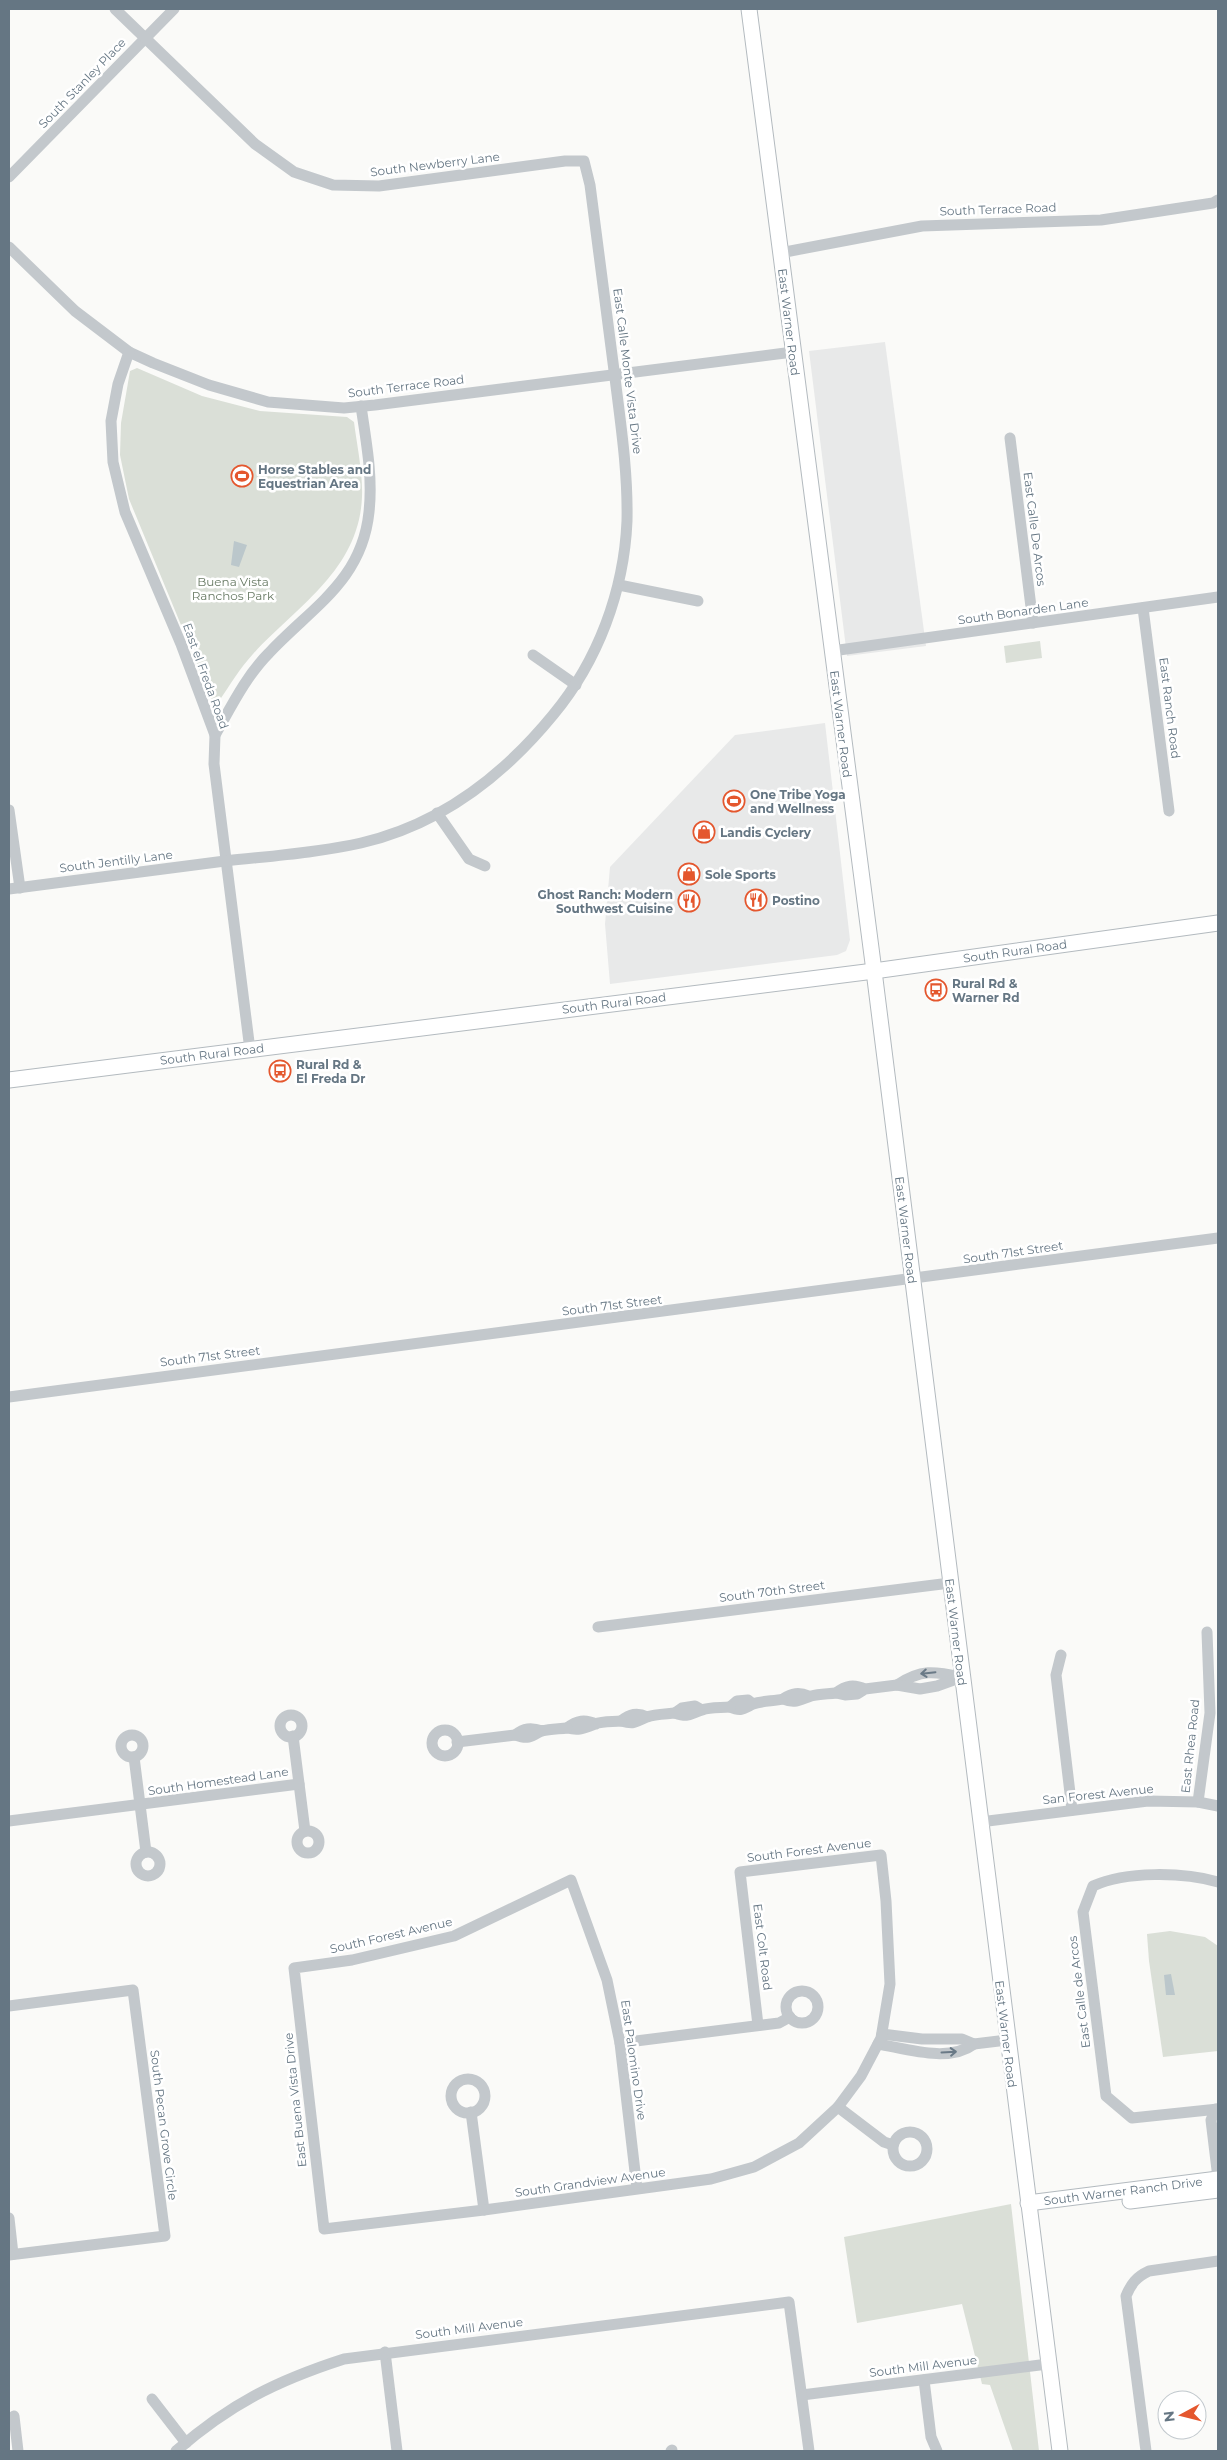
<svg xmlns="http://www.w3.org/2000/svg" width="1227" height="2460" viewBox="0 0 1227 2460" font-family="Montserrat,sans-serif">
<rect width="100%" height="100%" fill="#fafaf8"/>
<g fill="#e8e9e9">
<polygon points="885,342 926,646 847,656 809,351"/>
<polygon points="825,723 850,940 846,951 837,955 610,984 605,924 610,867 735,735"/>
</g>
<g fill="#dadfd7">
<path d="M137 368 202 396 260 411 347 417 354 422C357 446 363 473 362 497 359 570 297 606 253 654 240 668 230 685 219 701L212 700 129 499 120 455 121 423 130 371Z"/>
<polygon points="1040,641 1042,658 1006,663 1004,646"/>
<polygon points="1170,1931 1205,1937 1218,1946 1218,2051 1163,2057 1149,1961 1147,1934"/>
<polygon points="1011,2204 1039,2451 1013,2451 990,2385 982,2384 962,2304 857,2323 844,2237"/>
</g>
<g fill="#bbc7cb">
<polygon points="234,541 247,545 239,567 231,565"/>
<polygon points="1171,1974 1175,1995 1166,1995 1164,1975"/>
</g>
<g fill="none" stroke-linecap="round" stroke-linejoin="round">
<g stroke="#b3babf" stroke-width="17">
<g id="secondary">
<polyline points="749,9 874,971 1060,2451"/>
<polyline points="9,1080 874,971 1218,923"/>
<polyline points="1130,2201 1218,2190"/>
<polyline points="1028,2203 1218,2179"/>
</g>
</g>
<g stroke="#c3c8cc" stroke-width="11">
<polyline points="9,177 174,9"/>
<polyline points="9,247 75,311 129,352 153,363 209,385 268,402 344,408 375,405 793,352"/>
<polyline points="780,253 922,226 1101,220 1213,203 1218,200"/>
<polyline points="129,352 118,384 111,421 113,462 125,512 181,644 215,735 214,764 250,1050"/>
<polyline points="1010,438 1033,623"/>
<polyline points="619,585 698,601"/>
<polyline points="1143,608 1169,811"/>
<polyline points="832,651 1218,597"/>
<polyline points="533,655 576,685"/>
<path d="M215 735C231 707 246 676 269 653 312 607 362 581 369 512 373 476 366 441 361 406"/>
<polyline points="9,810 20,888"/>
<polyline points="437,813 469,859 485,866"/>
<path d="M9 889C81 879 153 870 225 861 270 856 316 853 361 843 439 825 503 776 553 715 598 661 624 591 627 521 628 473 621 426 615 378 607 314 598 250 590 185L584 161H565L379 186 333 185 294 172 255 144 115 9"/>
<polyline points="9,1397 1218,1238"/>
<polyline points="598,1627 950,1583"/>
<polyline points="1061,1655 1056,1675 1072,1810"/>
<path d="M897 1685C921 1669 934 1671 961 1677"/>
<path d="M865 1689C854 1684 846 1685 836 1693L845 1695 857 1694 865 1689 897 1685 920 1689 937 1686 962 1677"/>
<path d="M809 1696C799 1692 792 1693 783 1699 795 1704 799 1700 811 1696 819 1694 828 1694 836 1693"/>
<path d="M753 1704 748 1700 737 1701 730 1707C741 1712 743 1709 753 1704 761 1701 774 1701 783 1699"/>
<path d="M702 1710 695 1706 682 1708 675 1713C689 1718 690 1714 702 1710 710 1707 721 1708 730 1707"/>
<circle cx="291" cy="1726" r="11"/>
<path d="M647 1717C637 1712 630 1714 621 1721 635 1725 635 1722 647 1717 655 1714 667 1714 675 1713"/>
<path d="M596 1724C585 1719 577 1720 567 1728 580 1731 584 1728 595 1724 603 1721 613 1722 621 1721"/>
<circle cx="445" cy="1743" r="13"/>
<path d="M542 1731C531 1727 524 1728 515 1735 530 1740 530 1736 542 1731 550 1729 560 1729 567 1728"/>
<circle cx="132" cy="1746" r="11"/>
<polyline points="293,1736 305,1831"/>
<polyline points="457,1742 515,1735"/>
<polyline points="134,1757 146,1852"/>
<polyline points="1198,1802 1210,1713 1207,1632"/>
<polyline points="9,1821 299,1784"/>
<polyline points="980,1822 1148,1801 1198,1802 1218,1806"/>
<circle cx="308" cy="1842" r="11"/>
<circle cx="148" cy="1864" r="12"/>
<path d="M1218 1882C1183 1872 1126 1871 1093 1886L1083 1912 1106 2096 1132 2118 1218 2109"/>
<circle cx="802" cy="2007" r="16"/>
<polyline points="9,2006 133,1990 165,2236 9,2255"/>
<polyline points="882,2034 922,2039 962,2039 974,2044 1007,2040"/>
<polyline points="620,2043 779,2023 790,2017"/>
<path d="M878 2044C907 2049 949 2063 974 2044"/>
<circle cx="468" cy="2096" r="17"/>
<polyline points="838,2107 884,2142 893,2145"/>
<polyline points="471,2112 484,2210"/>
<polyline points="1218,2112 1216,2109 1211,2120 1218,2178"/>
<circle cx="910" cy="2149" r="17"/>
<polyline points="637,2189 620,2043 607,1980 571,1880 454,1936 352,1960 294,1968 324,2229 484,2210 711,2179 754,2167 799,2143 838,2107 861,2076 881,2038 890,1984 886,1901 881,1855 740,1872 758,2025"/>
<polyline points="9,2218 13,2254"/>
<polyline points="385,2352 397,2451"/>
<polyline points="924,2380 931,2437 937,2451"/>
<polyline points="802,2395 1048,2364"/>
<polyline points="152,2399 186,2443"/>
<polyline points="14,2416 18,2451"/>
<path d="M176 2451C230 2404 276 2381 344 2359L789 2302 809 2451"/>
<polyline points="671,2451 672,2450"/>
<path d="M1146 2451 1126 2296C1131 2284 1136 2277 1149 2271L1218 2261"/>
</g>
<use href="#secondary" stroke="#fff" stroke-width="15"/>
</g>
<defs><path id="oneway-shaft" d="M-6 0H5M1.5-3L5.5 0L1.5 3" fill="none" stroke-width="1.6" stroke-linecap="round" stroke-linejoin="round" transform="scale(1.25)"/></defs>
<g stroke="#6a7a87">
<use href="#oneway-shaft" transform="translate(928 1673) rotate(174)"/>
<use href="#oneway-shaft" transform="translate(949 2052) rotate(-3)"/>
</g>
<defs>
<g id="stadium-ring" transform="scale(1.125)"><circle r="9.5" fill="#fff" stroke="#e4572e" stroke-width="1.5"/><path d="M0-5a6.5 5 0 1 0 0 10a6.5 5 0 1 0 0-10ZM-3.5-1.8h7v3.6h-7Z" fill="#e4572e"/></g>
<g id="shop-ring" transform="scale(1.125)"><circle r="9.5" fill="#fff" stroke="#e4572e" stroke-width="1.5"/><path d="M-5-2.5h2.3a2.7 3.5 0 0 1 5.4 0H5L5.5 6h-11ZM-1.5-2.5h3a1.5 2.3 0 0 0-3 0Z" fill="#e4572e"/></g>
<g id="restaurant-ring" transform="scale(1.125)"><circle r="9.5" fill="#fff" stroke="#e4572e" stroke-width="1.5"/><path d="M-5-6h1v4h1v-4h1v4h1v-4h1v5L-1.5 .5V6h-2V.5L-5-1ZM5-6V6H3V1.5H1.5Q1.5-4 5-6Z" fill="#e4572e"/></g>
<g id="bus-ring" transform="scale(1.125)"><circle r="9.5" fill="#fff" stroke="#e4572e" stroke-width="1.5"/><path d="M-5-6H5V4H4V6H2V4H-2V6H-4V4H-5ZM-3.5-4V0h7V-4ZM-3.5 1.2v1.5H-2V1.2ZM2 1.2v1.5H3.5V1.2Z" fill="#e4572e"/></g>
</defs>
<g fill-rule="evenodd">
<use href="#stadium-ring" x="242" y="476"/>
<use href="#stadium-ring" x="734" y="801"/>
<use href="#shop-ring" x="704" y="832"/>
<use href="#shop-ring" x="689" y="874"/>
<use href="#restaurant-ring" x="756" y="900"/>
<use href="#restaurant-ring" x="689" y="901"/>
<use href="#bus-ring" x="936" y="990"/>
<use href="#bus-ring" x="280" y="1071"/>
</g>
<g text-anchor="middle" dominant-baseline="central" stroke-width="5" stroke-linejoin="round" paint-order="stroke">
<g font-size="12" fill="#657683" stroke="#fff">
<text transform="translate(82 83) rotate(-46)">South Stanley Place</text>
<text transform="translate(435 164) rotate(-7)">South Newberry Lane</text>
<text transform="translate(998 209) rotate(-2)">South Terrace Road</text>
<text transform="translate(789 322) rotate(83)">East Warner Road</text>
<text transform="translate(628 371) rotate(83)">East Calle Monte Vista Drive</text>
<text transform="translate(406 386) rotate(-7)">South Terrace Road</text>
<text transform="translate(1035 529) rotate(83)">East Calle De Arcos</text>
<text transform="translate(1023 611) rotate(-8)">South Bonarden Lane</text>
<text transform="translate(206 676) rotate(70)">East el Freda Road</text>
<text transform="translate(1170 708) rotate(83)">East Ranch Road</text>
<text transform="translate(841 724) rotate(83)">East Warner Road</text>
<text transform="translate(116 861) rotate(-7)">South Jentilly Lane</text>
<text transform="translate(1015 951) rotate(-8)">South Rural Road</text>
<text transform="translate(614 1003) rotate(-7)">South Rural Road</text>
<text transform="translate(212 1054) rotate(-7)">South Rural Road</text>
<text transform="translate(906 1230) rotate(83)">East Warner Road</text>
<text transform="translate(1013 1252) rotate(-8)">South 71st Street</text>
<text transform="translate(612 1305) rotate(-7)">South 71st Street</text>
<text transform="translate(210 1356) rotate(-7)">South 71st Street</text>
<text transform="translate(772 1591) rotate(-7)">South 70th Street</text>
<text transform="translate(956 1632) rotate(83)">East Warner Road</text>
<text transform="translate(1190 1746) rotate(-84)">East Rhea Road</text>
<text transform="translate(218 1781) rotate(-8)">South Homestead Lane</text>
<text transform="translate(1098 1794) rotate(-6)">San Forest Avenue</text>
<text transform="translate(809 1850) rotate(-7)">South Forest Avenue</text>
<text transform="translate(391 1935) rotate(-13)">South Forest Avenue</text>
<text transform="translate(763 1947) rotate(83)">East Colt Road</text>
<text transform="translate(1079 1992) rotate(-97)">East Calle de Arcos</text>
<text transform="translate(1006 2034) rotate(83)">East Warner Road</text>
<text transform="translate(634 2060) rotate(82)">East Palomino Drive</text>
<text transform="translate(295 2100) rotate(-96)">East Buena Vista Drive</text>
<text transform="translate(164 2125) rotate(83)">South Pecan Grove Circle</text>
<text transform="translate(590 2182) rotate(-8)">South Grandview Avenue</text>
<text transform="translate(1123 2191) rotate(-7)">South Warner Ranch Drive</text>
<text transform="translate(469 2328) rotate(-7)">South Mill Avenue</text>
<text transform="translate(923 2366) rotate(-7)">South Mill Avenue</text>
</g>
<g font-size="12" font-weight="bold" fill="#657683" stroke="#fff" text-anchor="start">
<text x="258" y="469">Horse Stables and<tspan x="258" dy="14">Equestrian Area</tspan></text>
<text x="750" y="794">One Tribe Yoga<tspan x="750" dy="14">and Wellness</tspan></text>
<text x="720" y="832">Landis Cyclery</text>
<text x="705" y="874">Sole Sports</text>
<text x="673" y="894" text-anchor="end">Ghost Ranch: Modern<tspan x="673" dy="14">Southwest Cuisine</tspan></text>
<text x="772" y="900">Postino</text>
<text x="952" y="983">Rural Rd &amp;<tspan x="952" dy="14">Warner Rd</tspan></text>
<text x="296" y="1064">Rural Rd &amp;<tspan x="296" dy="14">El Freda Dr</tspan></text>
</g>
<g font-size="12" fill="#687a64" stroke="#fff">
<text x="233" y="581">Buena Vista<tspan x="233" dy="14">Ranchos Park</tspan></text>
</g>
</g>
<rect width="1227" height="2460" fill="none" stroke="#657683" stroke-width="20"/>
<g transform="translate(1182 2415) rotate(263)"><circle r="24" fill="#ffffff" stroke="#c1c8cd"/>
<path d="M0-4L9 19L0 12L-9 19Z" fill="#e4572e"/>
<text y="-8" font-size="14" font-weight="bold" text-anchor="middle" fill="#657683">N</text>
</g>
</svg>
